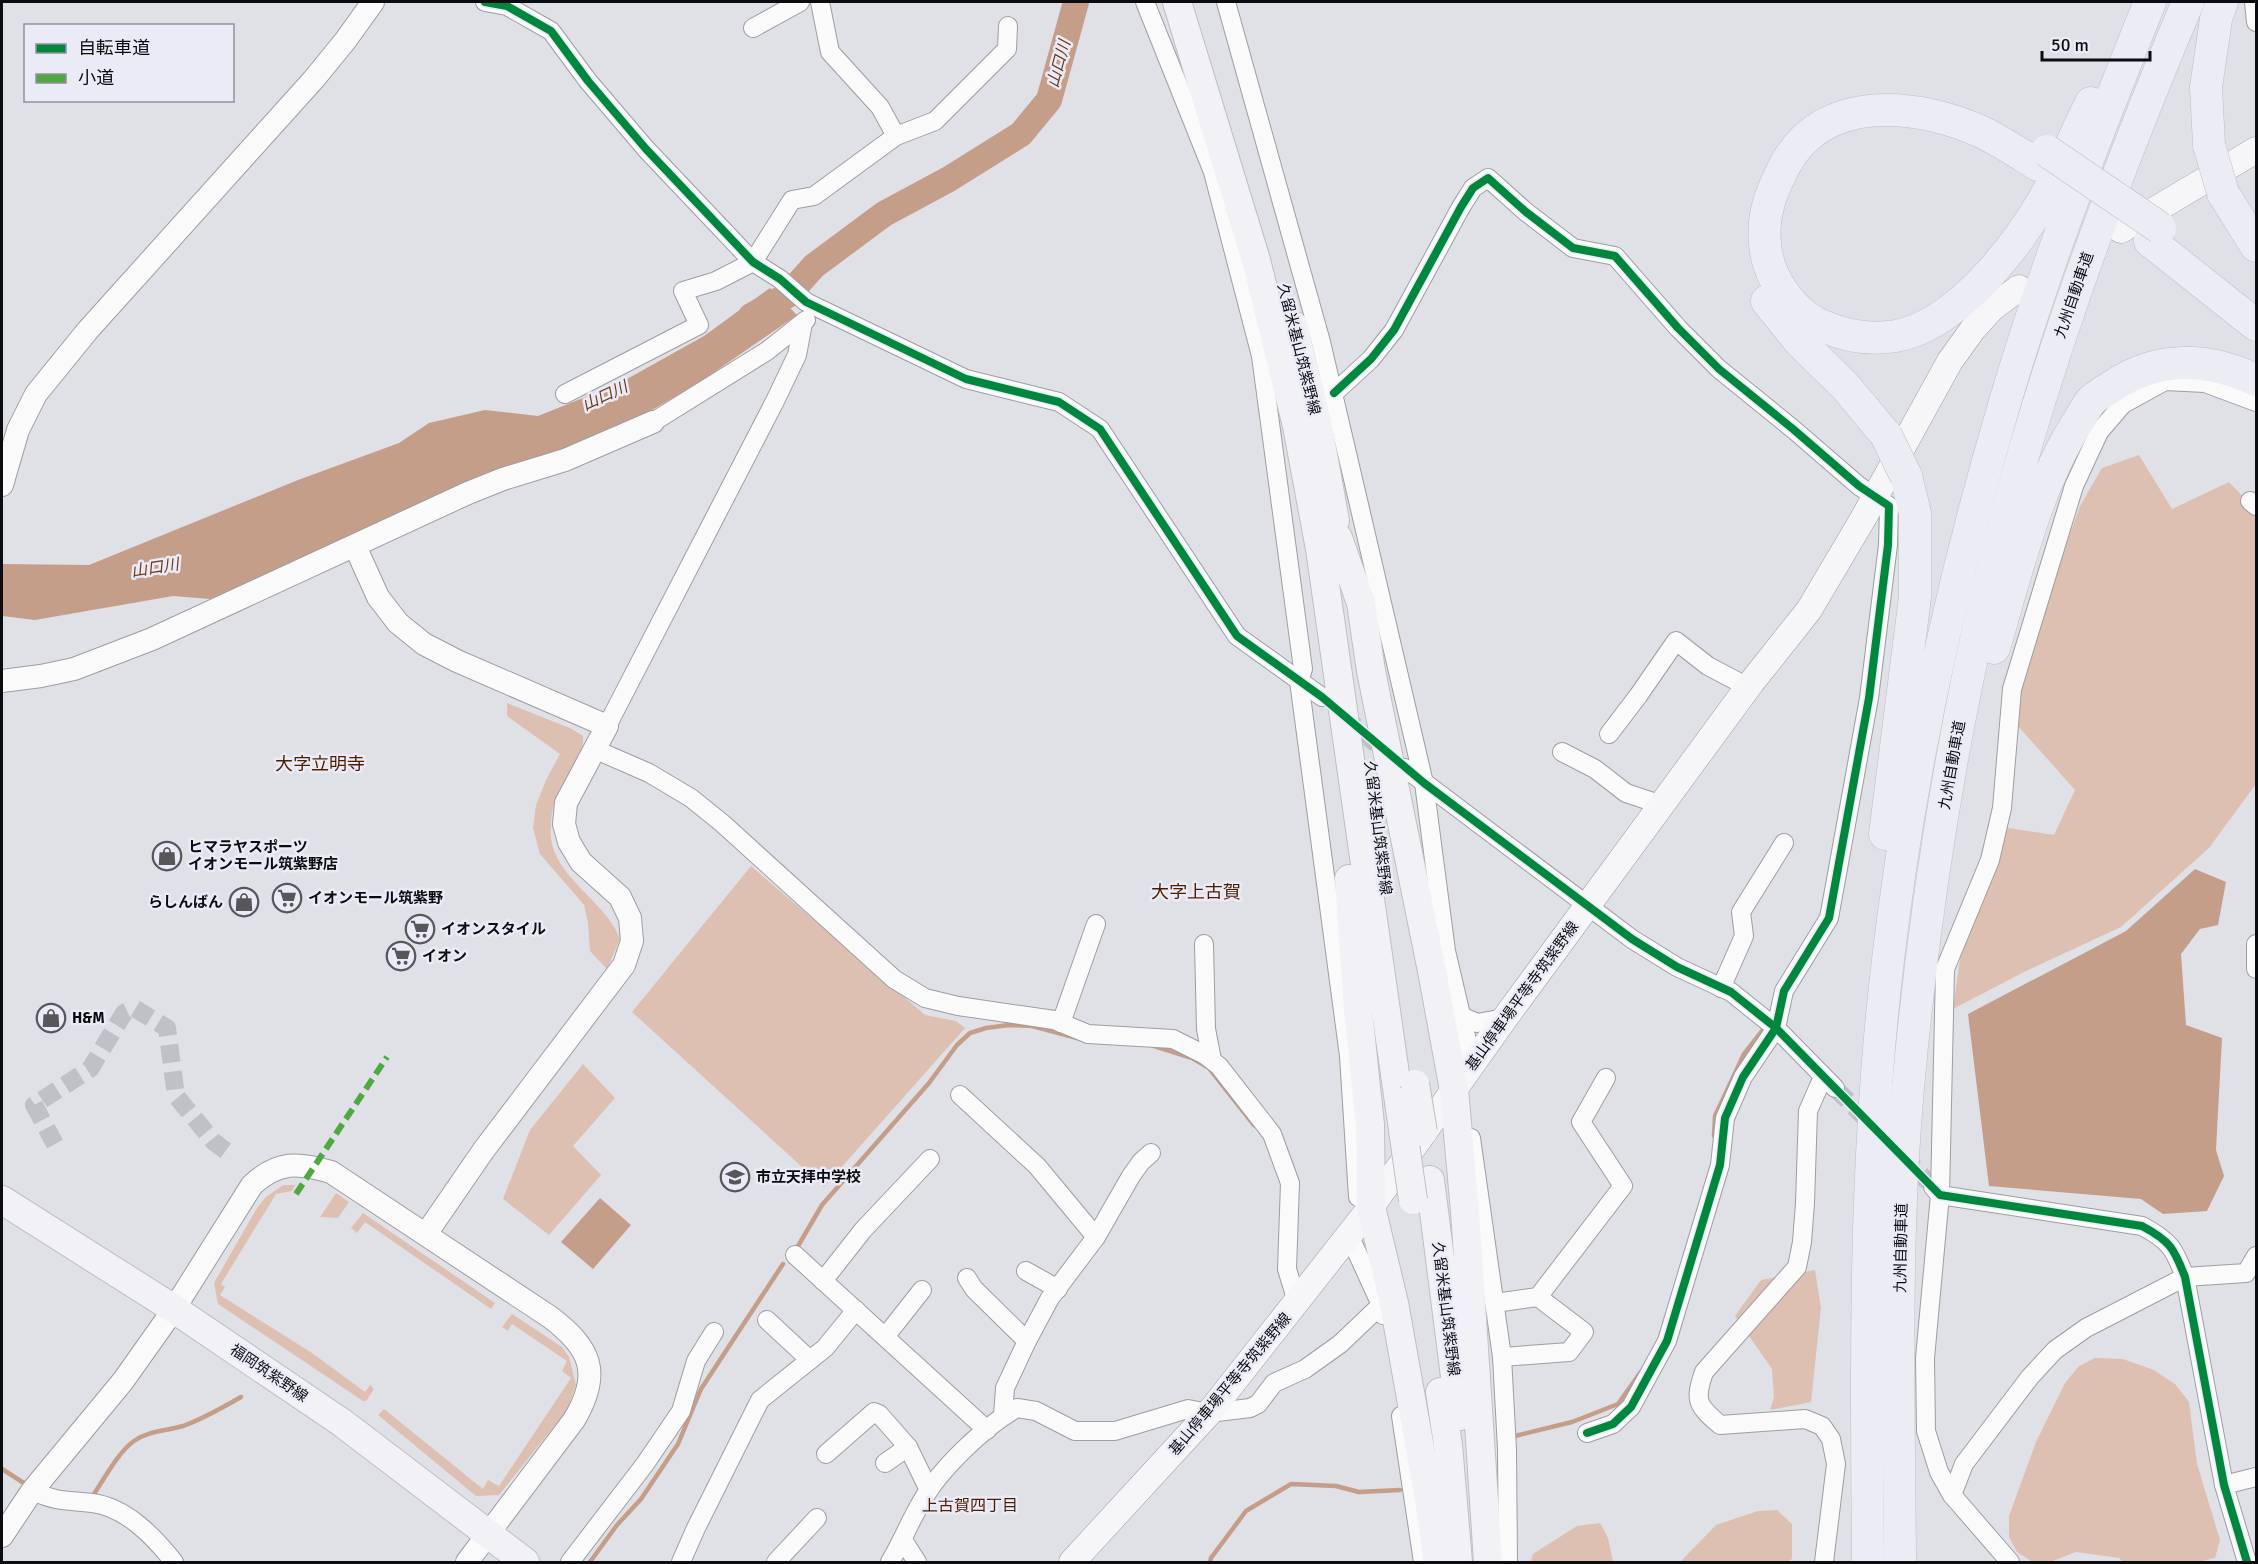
<svg xmlns="http://www.w3.org/2000/svg" width="2258" height="1564" viewBox="0 0 2258 1564" font-family="Signika,'Noto Sans JP',sans-serif">
<rect width="100%" height="100%" fill="#e0e0e7"/>
<g fill="#ddc0b1">
<polygon points="2139,455 2172,509 2229,482 2256,510 2256,784 2209,848 2121,927 2028,970 1953,1009 1964,932 2002,827 2054,835 2075,790 2011,718 2063,553 2080,506 2102,468"/>
<path d="M507 703 572 729 583 736C585 760 562 779 555 802 552 809 551 817 551 825 545 874 605 898 620 939L607 969 590 951 588 923 584 905 540 854 533 828 536 805 547 778 560 754 507 716Z"/>
<polygon points="751,866 925,1015 956,1021 965,1028 824,1187 632,1012"/>
<polygon points="583,1064 615,1098 573,1146 601,1175 549,1235 503,1199 530,1130"/>
<polygon points="283,1185 295,1185 292,1191 276,1194 221,1284 225,1287 220,1295 312,1353 365,1392 370,1385 374,1389 366,1401 363,1401 218,1304 214,1283 257,1208 266,1197"/>
<polygon points="336,1193 349,1202 338,1218 320,1217"/>
<polygon points="363,1213 495,1303 491,1309 365,1222 357,1233 351,1228"/>
<polygon points="1815,1270 1821,1308 1811,1402 1770,1410 1774,1397 1772,1369 1735,1316 1761,1280"/>
<polygon points="512,1314 562,1347 569,1357 576,1385 567,1410 499,1495 476,1496 378,1415 384,1409 483,1489 488,1480 499,1486 571,1378 562,1371 567,1361 512,1324 508,1331 502,1327"/>
<polygon points="2095,1358 2123,1359 2154,1370 2175,1384 2189,1402 2197,1464 2220,1540 2215,1558 2198,1562 2123,1562 2119,1558 2076,1552 2050,1562 2031,1561 2017,1552 2009,1537 2009,1516 2036,1442 2065,1383 2079,1366"/>
<polygon points="1777,1510 1792,1524 1792,1559 1787,1562 1680,1562 1716,1525 1758,1511"/>
<polygon points="1600,1523 1608,1538 1613,1562 1531,1562 1533,1554 1577,1526"/>
</g>
<g fill="#c59e8a">
<polygon points="770,288 797,315 700,382 623,427 268,580 210,599 173,596 35,620 2,616 2,564 89,565 298,480 399,443 429,423 485,410 538,416 618,384 704,336"/>
<polygon points="2195,869 2226,882 2218,925 2200,929 2181,954 2186,1025 2222,1038 2216,1150 2224,1176 2207,1211 2163,1214 2141,1199 1989,1186 1968,1014 2126,931"/>
<polygon points="600,1198 631,1225 593,1269 561,1242"/>
</g>
<g fill="none" stroke-linecap="round" stroke-linejoin="round">
<g stroke="#c59e8a" stroke-width="4.5">
<polyline points="1154,1046 1192,1058 1209,1068 1254,1125"/>
<polyline points="1714,1136 1715,1116 1744,1054 1766,1026"/>
<polyline points="798,1246 822,1205 929,1083 957,1045 970,1033 986,1028 1009,1025 1032,1026 1077,1038"/>
<polyline points="1515,1436 1572,1422 1618,1404 1640,1373"/>
<polyline points="2,1469 27,1485"/>
<path d="M90 1497H92C103 1481 118 1452 134 1441 148 1431 166 1431 183 1426 203 1419 222 1408 241 1397"/>
<polyline points="590,1562 617,1525 641,1499 678,1444 701,1389 783,1264"/>
<polyline points="1210,1562 1211,1558 1246,1511 1291,1484 1336,1486 1359,1492 1400,1490"/>
</g>
<polyline stroke="#c59e8a" stroke-width="26" points="751,316 788,295 814,266 884,214 949,179 1021,134 1049,100 1076,2"/>
<g stroke="#c0c0c7" stroke-width="18" stroke-dasharray="18 9" stroke-linecap="butt">
<polyline points="1342,715 1387,753"/>
<polyline points="1835,1088 1876,1129"/>
<polyline points="55,1144 34,1105 90,1069 124,1013 134,1008 167,1028 176,1096 214,1142 233,1156"/>
<polyline points="1902,1155 1928,1182"/>
</g>
<g stroke="#9d9da2" stroke-width="20">
<g id="minor">
<polyline points="485,2 507,6 551,31 588,81 646,149 753,262 780,279 806,302 966,379 1059,402 1100,429 1237,636 1322,697"/>
<polyline points="820,2 830,52 880,107 896,136"/>
<polyline points="1145,2 1213,172 1261,356 1303,669 1299,681 1349,1056 1358,1197"/>
<polyline points="1226,2 1321,342 1424,783 1446,951 1469,1049 1461,1070"/>
<polyline points="2254,2 2256,22"/>
<polyline points="753,28 800,2"/>
<polyline points="1334,393 1371,359 1394,330 1461,207 1473,188 1488,178 1526,212 1573,248 1615,256 1678,328 1719,369 1793,429 1859,486 1889,506 1888,545 1869,698 1829,918 1784,991 1776,1028 1743,1077 1725,1118 1720,1165 1667,1341 1631,1407 1613,1424 1587,1433"/>
<polyline points="565,394 699,325 683,291 716,281 753,262 792,200 814,196 896,136 935,121 1007,49 1008,26"/>
<polyline points="653,422 767,351 806,320"/>
<polyline points="2250,501 2256,506"/>
<polyline points="607,726 775,401 797,355 803,323"/>
<polyline points="1609,734 1638,696 1676,641 1708,666 1748,687"/>
<polyline points="594,749 649,773 691,798 722,823 894,979 925,998 958,1006 1054,1020 1088,1034 1173,1039 1205,1055 1219,1066 1272,1134 1290,1183 1287,1269 1297,1302"/>
<polyline points="1562,752 1595,769 1626,793 1662,805"/>
<polyline points="1405,768 1632,939 1677,967 1731,992 1776,1028 1835,1088"/>
<polyline points="1204,944 1206,1029 1212,1060"/>
<polyline points="2256,944 2256,969"/>
<polyline points="1721,988 1744,936 1741,912 1784,843"/>
<polyline points="1461,1016 1477,1023 1505,1018"/>
<polyline points="1061,1023 1096,924"/>
<path d="M1823 1077 1808 1111 1805 1203 1802 1242 1797 1267 1704 1372C1694 1401 1697 1405 1720 1425L1805 1419 1822 1426 1831 1439 1836 1464 1824 1562"/>
<polyline points="960,1095 1037,1166 1096,1237"/>
<polyline points="1471,1138 1502,1357 1507,1449 1508,1562"/>
<path d="M1933 1187 1940 1195 2142 1226C2170 1241 2174 1248 2185 1277L2224 1485 2247 1562"/>
<polyline points="1349,1235 1381,1305 1383,1315"/>
<polyline points="795,1255 987,1430"/>
<polyline points="1026,1271 1058,1289"/>
<polyline points="967,1278 974,1289 1027,1341"/>
<polyline points="823,1281 863,1230 930,1159"/>
<polyline points="1495,1303 1538,1297 1623,1186 1581,1122 1606,1078"/>
<polyline points="767,1320 810,1360"/>
<polyline points="885,1337 922,1290"/>
<polyline points="1502,1357 1569,1352 1584,1332 1538,1297"/>
<polyline points="1003,1416 1005,1388 1027,1341 1050,1298 1096,1237 1131,1176 1141,1162 1151,1153"/>
<polyline points="1401,1416 1423,1562"/>
<polyline points="826,1454 874,1412 879,1414 908,1447"/>
<polyline points="885,1463 908,1447 929,1490"/>
<polyline points="2224,1485 2256,1477"/>
<path d="M32 1491C58 1502 65 1500 92 1503 126 1507 154 1537 174 1562"/>
<polyline points="1952,1495 1964,1464 2030,1377 2055,1350 2086,1328 2185,1277 2246,1273 2256,1256"/>
<polyline points="903,1540 917,1562"/>
<polyline points="570,1562 645,1464 681,1411 696,1361 714,1332"/>
<polyline points="681,1562 696,1528 760,1400 825,1348 856,1310"/>
<polyline points="776,1562 817,1518"/>
<path d="M890 1562C902 1542 910 1521 922 1501 940 1469 985 1426 1017 1408L1036 1411 1075 1431H1115L1188 1409 1209 1413 1250 1408 1258 1404 1274 1383 1305 1369 1340 1344 1381 1305"/>
<polyline points="2010,1562 1952,1495 1939,1472 1926,1431 1925,1358 1940,1195 1945,969 1990,860 2002,808 2012,689 2074,486 2099,432 2123,404 2165,381 2205,383 2256,402"/>
</g>
</g>
<g stroke="#9d9da2" stroke-width="24">
<g id="tertiary">
<polyline points="2,485 18,430 36,394 88,330 314,79 345,41 373,2"/>
<polyline points="355,546 378,597 398,623 424,644 457,661 607,726 566,803 564,824 569,842 581,862 620,897 630,918 632,941 624,965 483,1151 426,1234"/>
<polyline points="2,681 41,676 74,669 152,639 468,493 503,479 565,460 653,422"/>
<path d="M2 1536 32 1491 123 1381 174 1309 252 1185C278 1161 298 1162 331 1172L550 1317C591 1348 602 1373 574 1420L467 1562"/>
</g>
</g>
<g stroke="#9d9da2" stroke-width="27">
<g id="secondary">
<polyline points="2121,230 2256,150"/>
<polyline points="1072,1562 1209,1413 1371,1207 1505,1018 1751,683 1809,610 1864,517 1950,361 1973,329 1992,308 2019,288"/>
</g>
</g>
<g stroke="#bebfc2" stroke-width="30">
<g id="primary">
<polyline points="1177,2 1256,260 1297,426 1320,549 1399,1102"/>
<polyline points="1293,325 1318,427 1335,521"/>
<polyline points="1338,538 1361,603 1371,671 1432,971 1454,1090 1465,1211 1488,1562"/>
<polyline points="1349,879 1358,1010 1370,1125 1371,1207 1394,1303 1429,1499 1438,1562"/>
<polyline points="1430,1180 1460,1416"/>
<polyline points="2,1200 174,1309 341,1422 525,1562"/>
<polyline points="1440,1392 1448,1445 1458,1562"/>
</g>
</g>
<g stroke="#bebfc2" stroke-width="33">
<g id="motorway">
<polyline points="2209,145 2206,87 2216,19 2222,2"/>
<path d="M2038 165C2020 154 2002 142 1984 133 1920 103 1824 92 1785 165 1772 190 1762 214 1765 243 1767 277 1793 315 1825 327 1848 337 1871 340 1896 336 1956 325 2014 250 2043 201 2061 169 2075 135 2091 103"/>
<polyline points="2223,193 2256,246"/>
<polyline points="2150,241 2256,325"/>
<polyline points="1767,301 1799,341 1845,386 1886,435"/>
<path d="M1994 648C2016 574 2036 488 2077 423 2082 416 2086 406 2092 400 2097 395 2105 391 2111 387 2157 355 2207 357 2256 380"/>
<polyline points="1885,834 1915,597 1915,513 1906,476"/>
<path d="M1868 1562C1866 1361 1864 1160 1888 960 1910 772 1951 584 2005 402 2045 266 2097 133 2150 2"/>
<path d="M1900 1562C1899 1405 1894 1245 1908 1088 1923 922 1948 757 1986 595 2034 392 2107 194 2188 2"/>
</g>
</g>
<use href="#minor" stroke="#fafafb" stroke-width="18"/>
<use href="#tertiary" stroke="#fafafb" stroke-width="22"/>
<use href="#secondary" stroke="#f6f6f9" stroke-width="26"/>
<use href="#primary" stroke="#f2f2f6" stroke-width="28"/>
<use href="#motorway" stroke="#ececf4" stroke-width="32"/>
<g stroke="#bebfc2" stroke-width="30" stroke-linecap="butt">
<g id="primary-bridge">
<polyline points="1415,1084 1423,1132"/>
<polyline points="1399,1102 1413,1200"/>
</g>
</g>
<g stroke="#bebfc2" stroke-width="33" stroke-linecap="butt">
<g id="motorway-bridge">
<polyline points="2209,145 2223,193"/>
<polyline points="2047,151 2160,228"/>
<polyline points="1886,435 1906,476"/>
</g>
</g>
<use href="#primary-bridge" stroke="#f2f2f6" stroke-width="28"/>
<use href="#motorway-bridge" stroke="#ececf4" stroke-width="32"/>
<polyline stroke="#50a842" stroke-width="6" stroke-dasharray="12 6" stroke-linecap="butt" points="296,1194 387,1057"/>
<g stroke="#eaebf7" stroke-width="11">
<g id="cycleway">
<path d="M485 2 507 6 551 31 588 81 646 149 753 262 780 279 806 302 966 379 1059 402 1100 429 1237 636 1322 697 1424 783 1632 939 1677 967 1731 992 1776 1028 1940 1195 2142 1226C2170 1241 2174 1248 2185 1277L2224 1485 2247 1562"/>
<polyline points="1334,393 1371,359 1394,330 1461,207 1473,188 1488,178 1526,212 1573,248 1615,256 1678,328 1719,369 1793,429 1859,486 1889,506 1888,545 1869,698 1829,918 1784,991 1776,1028 1743,1077 1725,1118 1720,1165 1667,1341 1631,1407 1613,1424 1587,1433"/>
</g>
</g>
<use href="#cycleway" stroke="#00873e" stroke-width="8"/>
</g>
<defs>
<g id="shop-ring" transform="scale(1.5)"><circle r="9.5" fill="#eaebf7" stroke="#56565b" stroke-width="1.5"/><path d="M-5-2.5h2.3a2.7 3.5 0 0 1 5.4 0H5L5.5 6h-11ZM-1.5-2.5h3a1.5 2.3 0 0 0-3 0Z" fill="#56565b"/></g>
<g id="supermarket-ring" transform="scale(1.5)"><circle r="9.5" fill="#eaebf7" stroke="#56565b" stroke-width="1.5"/><path d="M-6-5.5h2.5l.6 2H6L4.5 2H-2.5L-4.4-4H-6ZM-1.5 3.2a1.3 1.3 0 1 0 .1 0ZM3 3.2a1.3 1.3 0 1 0 .1 0Z" fill="#56565b"/></g>
<g id="school-ring" transform="scale(1.5)"><circle r="9.5" fill="#eaebf7" stroke="#56565b" stroke-width="1.5"/><path d="M0-5L7-2L0 1L-7-2ZM-4 1L0 2.5L4 1V4Q0 6-4 4Z" fill="#56565b"/></g>
</defs>
<g fill-rule="evenodd">
<use href="#shop-ring" x="167" y="856"/>
<use href="#supermarket-ring" x="287" y="898"/>
<use href="#shop-ring" x="244" y="902"/>
<use href="#supermarket-ring" x="420" y="929"/>
<use href="#supermarket-ring" x="401" y="956"/>
<use href="#shop-ring" x="51" y="1018"/>
<use href="#school-ring" x="735" y="1177"/>
</g>
<g text-anchor="middle" dominant-baseline="central" stroke-width="5" stroke-linejoin="round" paint-order="stroke">
<g font-size="15" fill="#0b0c10" stroke="#eaebf7">
<text transform="translate(2074 295) rotate(-71)">九州自動車道</text>
<text transform="translate(1299 349) rotate(76)">久留米基山筑紫野線</text>
<text transform="translate(1952 765) rotate(-80)">九州自動車道</text>
<text transform="translate(1378 828) rotate(83)">久留米基山筑紫野線</text>
<text transform="translate(1522 996) rotate(-54)">基山停車場平等寺筑紫野線</text>
<text transform="translate(1901 1248) rotate(-89)">九州自動車道</text>
<text transform="translate(1446 1309) rotate(83)">久留米基山筑紫野線</text>
<text transform="translate(269 1373) rotate(34)">福岡筑紫野線</text>
<text transform="translate(1230 1384) rotate(-50)">基山停車場平等寺筑紫野線</text>
</g>
<g font-size="15" font-weight="bold" fill="#0b0c10" stroke="#eaebf7" text-anchor="start">
<text x="188" y="847">ヒマラヤスポーツ<tspan x="188" dy="17">イオンモール筑紫野店</tspan></text>
<text x="308" y="898">イオンモール筑紫野</text>
<text x="223" y="902" text-anchor="end">らしんばん</text>
<text x="441" y="929">イオンスタイル</text>
<text x="422" y="956">イオン</text>
<text x="72" y="1018">H&amp;M</text>
<text x="756" y="1177">市立天拝中学校</text>
</g>
<g font-size="16" font-style="italic" fill="#6f3a16" stroke="#eaebf7">
<text transform="translate(1059 64) rotate(-75)">山口川</text>
<text transform="translate(605 396) rotate(-25)">山口川</text>
<text transform="translate(155 568) rotate(-9)">山口川</text>
</g>
<g font-size="16" fill="#4b1e00" stroke="#eaebf7">
<text x="970" y="1506">上古賀四丁目</text>
</g>
<g font-size="18" fill="#4b1e00" stroke="#eaebf7">
<text x="320" y="764">大字立明寺</text>
<text x="1196" y="892">大字上古賀</text>
</g>
</g>
<rect width="2258" height="1564" fill="none" stroke="#0b0c10" stroke-width="6"/>
<rect x="24" y="24" width="210" height="78" fill="#eaebf7" stroke="#91929b" stroke-width="1.5"/>
<rect x="36" y="44" width="30" height="9" fill="#00873e" stroke="#91929b" stroke-width="1.5"/>
<text x="78" y="54" font-size="18" fill="#0b0c10">自転車道</text>
<rect x="36" y="74" width="30" height="9" fill="#50a842" stroke="#91929b" stroke-width="1.5"/>
<text x="78" y="84" font-size="18" fill="#0b0c10">小道</text>
<path d="M2042 51v9h108v-9" fill="none" stroke="#0b0c10" stroke-width="3"/>
<text x="2051" y="51" font-size="18" fill="#0b0c10" stroke="#eaebf7" stroke-width="4.5" paint-order="stroke">50 m</text>
</svg>
